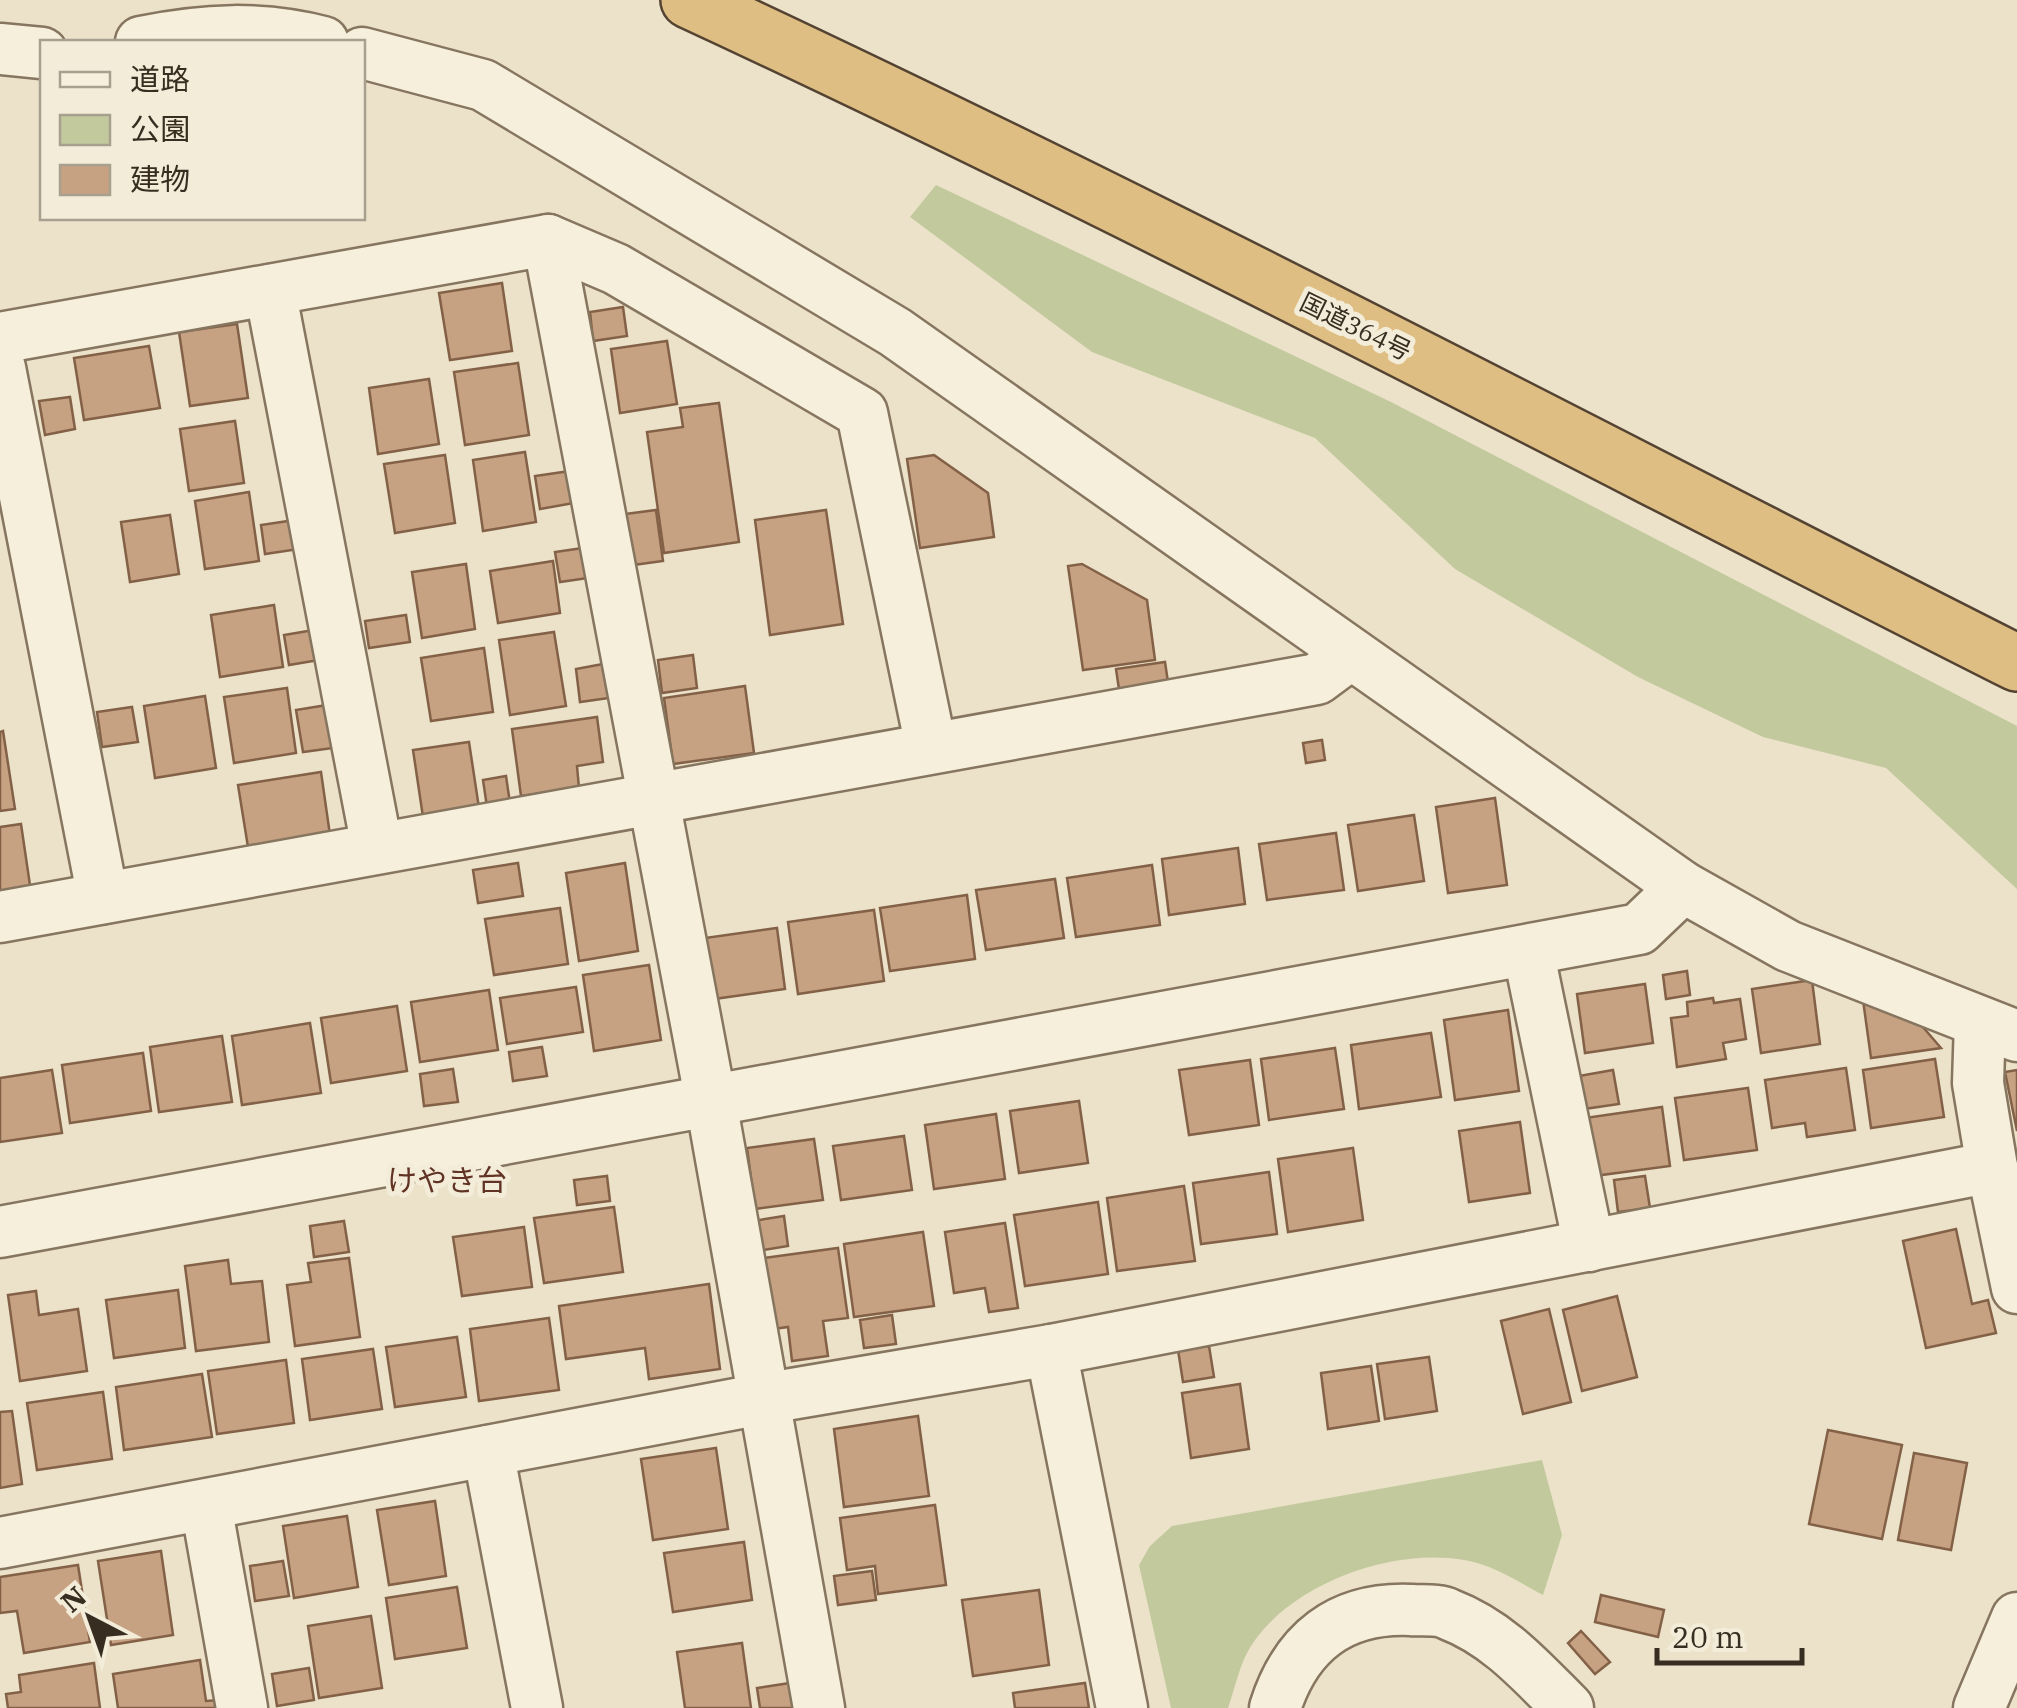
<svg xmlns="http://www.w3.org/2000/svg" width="2017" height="1708" viewBox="0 0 2017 1708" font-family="'IBM Plex Serif','Noto Sans JP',serif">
<rect width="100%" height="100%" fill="#ebe2c9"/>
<g fill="#c2c99d">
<polygon points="936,185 1391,402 2017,726 2017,889 1886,768 1763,737 1638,677 1455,569 1315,438 1092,352 910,217"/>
<path d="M1542 1460 1562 1535 1543 1595C1526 1586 1507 1574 1489 1567 1412 1537 1281 1582 1245 1657 1238 1672 1234 1691 1228 1708H1171L1139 1565 1150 1546 1172 1526Z"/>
</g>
<g fill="#c6a182" stroke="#836147" stroke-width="2.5">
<polygon points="502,283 512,351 450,360 439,293"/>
<polygon points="623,307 627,336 593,341 590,312"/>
<polygon points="237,324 248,398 190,406 179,332"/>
<polygon points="667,341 677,404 620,413 611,349"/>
<polygon points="149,346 160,408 84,420 74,358"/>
<polygon points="518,363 529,435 465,445 454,372"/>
<polygon points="429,379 439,444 378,454 369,388"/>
<polygon points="70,397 75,429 45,435 39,401"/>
<polygon points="719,403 739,542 664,553 647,432 683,427 680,408"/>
<polygon points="235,421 244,483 189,491 180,429"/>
<polygon points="525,452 536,522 483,531 473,460"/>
<polygon points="445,455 455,523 395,533 384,464"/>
<polygon points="934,455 988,493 994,537 920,548 907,459"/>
<polygon points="570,471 574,503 540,509 535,476"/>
<polygon points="249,492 259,561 205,569 195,501"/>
<polygon points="656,510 663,561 633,565 625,514"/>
<polygon points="826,510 843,624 770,635 755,520"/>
<polygon points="170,515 179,574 130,582 121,522"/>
<polygon points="295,520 299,549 265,554 261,525"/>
<polygon points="583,548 588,578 560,582 555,552"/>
<polygon points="553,561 560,613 498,623 490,571"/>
<polygon points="466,564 475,629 422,638 412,572"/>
<polygon points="1082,564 1147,600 1155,660 1083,670 1068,566"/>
<polygon points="274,605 283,667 220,677 211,615"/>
<polygon points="406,615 410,642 369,648 365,621"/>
<polygon points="314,630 319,660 289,665 284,635"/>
<polygon points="554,632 566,706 510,715 499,640"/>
<polygon points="484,648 493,712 431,721 421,658"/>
<polygon points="693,655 697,688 662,693 658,660"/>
<polygon points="1165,662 1169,689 1120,696 1116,669"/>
<polygon points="603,664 609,698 580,702 576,669"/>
<polygon points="745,686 754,753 673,764 664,698"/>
<polygon points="287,688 296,753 234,763 224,697"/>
<polygon points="205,696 216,768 155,778 144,706"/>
<polygon points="327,705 333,748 303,752 296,710"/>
<polygon points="132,707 138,742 102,747 97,712"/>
<polygon points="597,717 603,762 577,766 579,788 521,796 512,729"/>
<polygon points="3,731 15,809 0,811 0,732"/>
<polygon points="1322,740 1325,760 1306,763 1303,743"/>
<polygon points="469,742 479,808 423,817 413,750"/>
<polygon points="321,772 330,835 248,847 238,785"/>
<polygon points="506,776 510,803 487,807 483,780"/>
<polygon points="1495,798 1507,885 1448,893 1436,807"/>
<polygon points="1414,815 1424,881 1358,891 1348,825"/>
<polygon points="21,824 31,892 0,897 0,827"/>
<polygon points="1336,833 1344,890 1267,900 1259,844"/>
<polygon points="1238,848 1245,904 1169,915 1162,859"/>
<polygon points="518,863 523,896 478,903 473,870"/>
<polygon points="625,863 638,951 579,961 566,873"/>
<polygon points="1152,865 1160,925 1076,937 1067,878"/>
<polygon points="1055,879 1064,938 986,950 976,890"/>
<polygon points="967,895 975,959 890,971 880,908"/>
<polygon points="560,908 568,964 494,975 485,919"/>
<polygon points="874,910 884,981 798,994 788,922"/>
<polygon points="777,928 785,989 714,999 705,938"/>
<polygon points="649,965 661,1040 594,1051 583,975"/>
<polygon points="1687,971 1690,995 1666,999 1663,975"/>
<polygon points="1812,980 1820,1044 1761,1053 1752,989"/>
<polygon points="1645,984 1653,1043 1585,1053 1577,994"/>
<polygon points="576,987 583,1032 507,1044 500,998"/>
<polygon points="489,990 498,1050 420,1062 411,1002"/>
<polygon points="1713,998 1714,1003 1740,999 1746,1039 1723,1043 1726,1059 1677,1067 1671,1018 1688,1016 1687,1002"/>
<polygon points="1863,1000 1922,1026 1941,1048 1871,1058"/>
<polygon points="397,1006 407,1071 331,1083 321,1018"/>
<polygon points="1508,1010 1519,1091 1455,1100 1444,1020"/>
<polygon points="310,1023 321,1093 242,1105 232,1036"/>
<polygon points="1431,1033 1441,1097 1359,1109 1351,1045"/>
<polygon points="222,1036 232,1102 159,1112 150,1047"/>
<polygon points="542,1047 547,1076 513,1081 509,1052"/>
<polygon points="1335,1048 1344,1109 1269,1120 1261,1059"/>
<polygon points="143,1053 151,1111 70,1123 62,1065"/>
<polygon points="1935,1059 1944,1117 1871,1128 1863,1070"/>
<polygon points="1250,1060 1259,1125 1189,1135 1179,1070"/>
<polygon points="1846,1068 1855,1130 1807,1137 1805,1123 1772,1128 1765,1080"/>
<polygon points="453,1069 458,1102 424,1106 420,1074"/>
<polygon points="52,1070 62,1133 0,1142 0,1078"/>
<polygon points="1613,1070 1619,1104 1584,1109 1579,1076"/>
<polygon points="2017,1070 2017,1131 2005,1072"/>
<polygon points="1748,1088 1757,1150 1684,1160 1675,1098"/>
<polygon points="1079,1101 1088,1163 1019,1173 1010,1111"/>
<polygon points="1662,1107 1670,1166 1594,1176 1585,1118"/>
<polygon points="996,1114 1005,1179 934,1189 925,1125"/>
<polygon points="1520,1122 1530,1193 1469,1202 1459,1131"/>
<polygon points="904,1136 912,1190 841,1200 833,1146"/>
<polygon points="814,1139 823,1200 755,1209 747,1148"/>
<polygon points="1353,1148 1363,1220 1288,1232 1278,1159"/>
<polygon points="1269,1172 1277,1234 1201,1244 1193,1183"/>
<polygon points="607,1176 610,1201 577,1205 574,1180"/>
<polygon points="1645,1176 1650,1208 1618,1212 1614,1180"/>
<polygon points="1184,1186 1195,1261 1117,1271 1107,1198"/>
<polygon points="1098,1202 1108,1274 1025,1286 1014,1215"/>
<polygon points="614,1207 623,1272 544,1283 534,1218"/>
<polygon points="784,1216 788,1246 757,1251 753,1221"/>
<polygon points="344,1221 349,1252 314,1257 310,1226"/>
<polygon points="1005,1223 1018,1308 989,1312 985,1288 954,1293 945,1232"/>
<polygon points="524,1227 532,1287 462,1296 453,1237"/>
<polygon points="1956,1229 1972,1304 1988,1300 1996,1333 1926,1348 1903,1241"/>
<polygon points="923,1232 934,1306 854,1317 844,1244"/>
<polygon points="838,1248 848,1318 823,1321 828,1356 792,1361 788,1327 766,1330 757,1259"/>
<polygon points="349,1258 360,1337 295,1346 287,1285 311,1282 308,1263"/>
<polygon points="228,1260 231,1284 262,1281 269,1342 196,1351 185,1266"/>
<polygon points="709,1284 720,1369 649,1379 645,1348 566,1359 559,1306"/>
<polygon points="178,1290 185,1348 114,1358 106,1300"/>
<polygon points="36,1291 39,1315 78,1309 87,1371 20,1381 8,1295"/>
<polygon points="1617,1296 1637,1377 1582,1391 1563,1310"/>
<polygon points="1549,1309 1571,1402 1523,1414 1501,1321"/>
<polygon points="892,1315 896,1344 864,1348 860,1320"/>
<polygon points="549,1318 559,1390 479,1401 470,1329"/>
<polygon points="457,1337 466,1397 395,1407 386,1347"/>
<polygon points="1209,1346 1214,1377 1183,1382 1178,1350"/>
<polygon points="373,1349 382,1409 310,1420 302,1359"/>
<polygon points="1429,1357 1437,1411 1385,1419 1377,1364"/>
<polygon points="286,1360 294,1423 217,1434 208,1371"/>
<polygon points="1371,1366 1379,1421 1328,1429 1321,1373"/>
<polygon points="202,1374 212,1437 124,1450 116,1387"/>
<polygon points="1240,1384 1249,1449 1191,1458 1182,1393"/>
<polygon points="103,1392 112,1459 37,1470 27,1403"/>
<polygon points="12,1411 22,1484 0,1488 0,1412"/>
<polygon points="918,1416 929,1496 844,1507 834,1429"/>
<polygon points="1828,1430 1902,1445 1882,1539 1809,1524"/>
<polygon points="716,1448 728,1529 653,1540 641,1459"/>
<polygon points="1914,1453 1967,1463 1951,1550 1898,1540"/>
<polygon points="435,1501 446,1576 389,1585 377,1510"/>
<polygon points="935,1505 946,1585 878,1594 875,1566 847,1570 840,1518"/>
<polygon points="347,1516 358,1587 294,1598 283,1526"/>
<polygon points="744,1542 752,1600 673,1612 664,1553"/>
<polygon points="161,1551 173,1635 111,1645 98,1561"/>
<polygon points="283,1561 289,1596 255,1601 250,1566"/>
<polygon points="78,1565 90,1642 24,1653 17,1611 0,1613 0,1577"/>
<polygon points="872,1571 876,1600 838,1605 834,1576"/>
<polygon points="457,1587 467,1648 395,1659 386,1598"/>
<polygon points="1039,1590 1049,1665 973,1676 962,1600"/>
<polygon points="1601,1595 1664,1610 1658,1637 1595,1622"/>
<polygon points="371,1616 382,1688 319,1698 308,1626"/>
<polygon points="1581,1631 1610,1662 1595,1674 1568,1643"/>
<polygon points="742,1643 751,1708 685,1708 677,1652"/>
<polygon points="200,1660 206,1701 219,1700 220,1708 118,1708 113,1674"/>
<polygon points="94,1663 100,1708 8,1708 6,1694 21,1692 19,1675"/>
<polygon points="309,1668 314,1700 277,1706 272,1674"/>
<polygon points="790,1683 794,1708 760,1708 757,1688"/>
<polygon points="1085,1683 1089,1708 1015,1708 1013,1693"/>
</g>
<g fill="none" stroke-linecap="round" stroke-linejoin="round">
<g stroke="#86755f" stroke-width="55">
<g id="minor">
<path d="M141 42C203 29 262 26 323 42"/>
<polyline points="0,49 42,53"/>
<polyline points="362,53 483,85 895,332 1683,887 1788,946 2017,1036"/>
<polyline points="548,240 616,269 862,413 931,747"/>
<polyline points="270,290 377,847"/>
<polyline points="0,338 548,240 711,1102 819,1708"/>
<polyline points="0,368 103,898"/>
<polyline points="0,917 1317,679 1348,656"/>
<polyline points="1528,950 1589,1246"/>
<polyline points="1992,1167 2017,1288"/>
<polyline points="0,1232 1639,929 1683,887"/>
<polyline points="1051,1350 1122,1708"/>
<polyline points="488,1451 537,1708"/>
<polyline points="206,1505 242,1708"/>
<polyline points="0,1543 762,1399 1051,1350 1992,1167 1978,1083 1980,1022"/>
<path d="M1275 1708C1296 1642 1340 1607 1411 1610 1422 1611 1438 1609 1448 1614 1498 1633 1531 1671 1568 1708"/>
<polyline points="1979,1708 2017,1618"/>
</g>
</g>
<g stroke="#544332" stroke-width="60">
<path id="trunk" d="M689 0C1138 208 1575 440 2017 663"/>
</g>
<use href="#minor" stroke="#f6efdb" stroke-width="50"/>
<use href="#trunk" stroke="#debe82" stroke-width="55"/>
</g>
<g text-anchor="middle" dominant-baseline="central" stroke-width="10" stroke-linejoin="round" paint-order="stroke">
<g font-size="25" fill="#382d21" stroke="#f3ecd8">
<text transform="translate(1356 326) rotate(26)">国道364号</text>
</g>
<g font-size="30" fill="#613324" stroke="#f3ecd8">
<text x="447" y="1179">けやき台</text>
</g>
</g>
<rect x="40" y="40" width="325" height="180" fill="#f3ecd8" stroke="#a8a08f" stroke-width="2.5"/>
<rect x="60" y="72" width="50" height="15" fill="#f6efdb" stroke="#a8a08f" stroke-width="2.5"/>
<text x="130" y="90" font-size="30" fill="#382d21">道路</text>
<rect x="60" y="115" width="50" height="30" fill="#c2c99d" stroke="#a8a08f" stroke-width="2.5"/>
<text x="130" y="140" font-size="30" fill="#382d21">公園</text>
<rect x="60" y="165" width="50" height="30" fill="#c6a182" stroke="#a8a08f" stroke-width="2.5"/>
<text x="130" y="190" font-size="30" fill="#382d21">建物</text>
<g transform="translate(90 1618) rotate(319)" stroke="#f3ecd8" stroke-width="8" paint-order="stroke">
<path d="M0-8L18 38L0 25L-18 38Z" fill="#382d21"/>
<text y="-15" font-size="28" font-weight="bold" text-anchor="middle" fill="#382d21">N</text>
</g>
<path d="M1657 1648v15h145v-15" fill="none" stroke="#382d21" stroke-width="5"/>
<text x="1672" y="1648" font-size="30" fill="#382d21" stroke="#f3ecd8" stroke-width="8" paint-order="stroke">20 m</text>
</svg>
